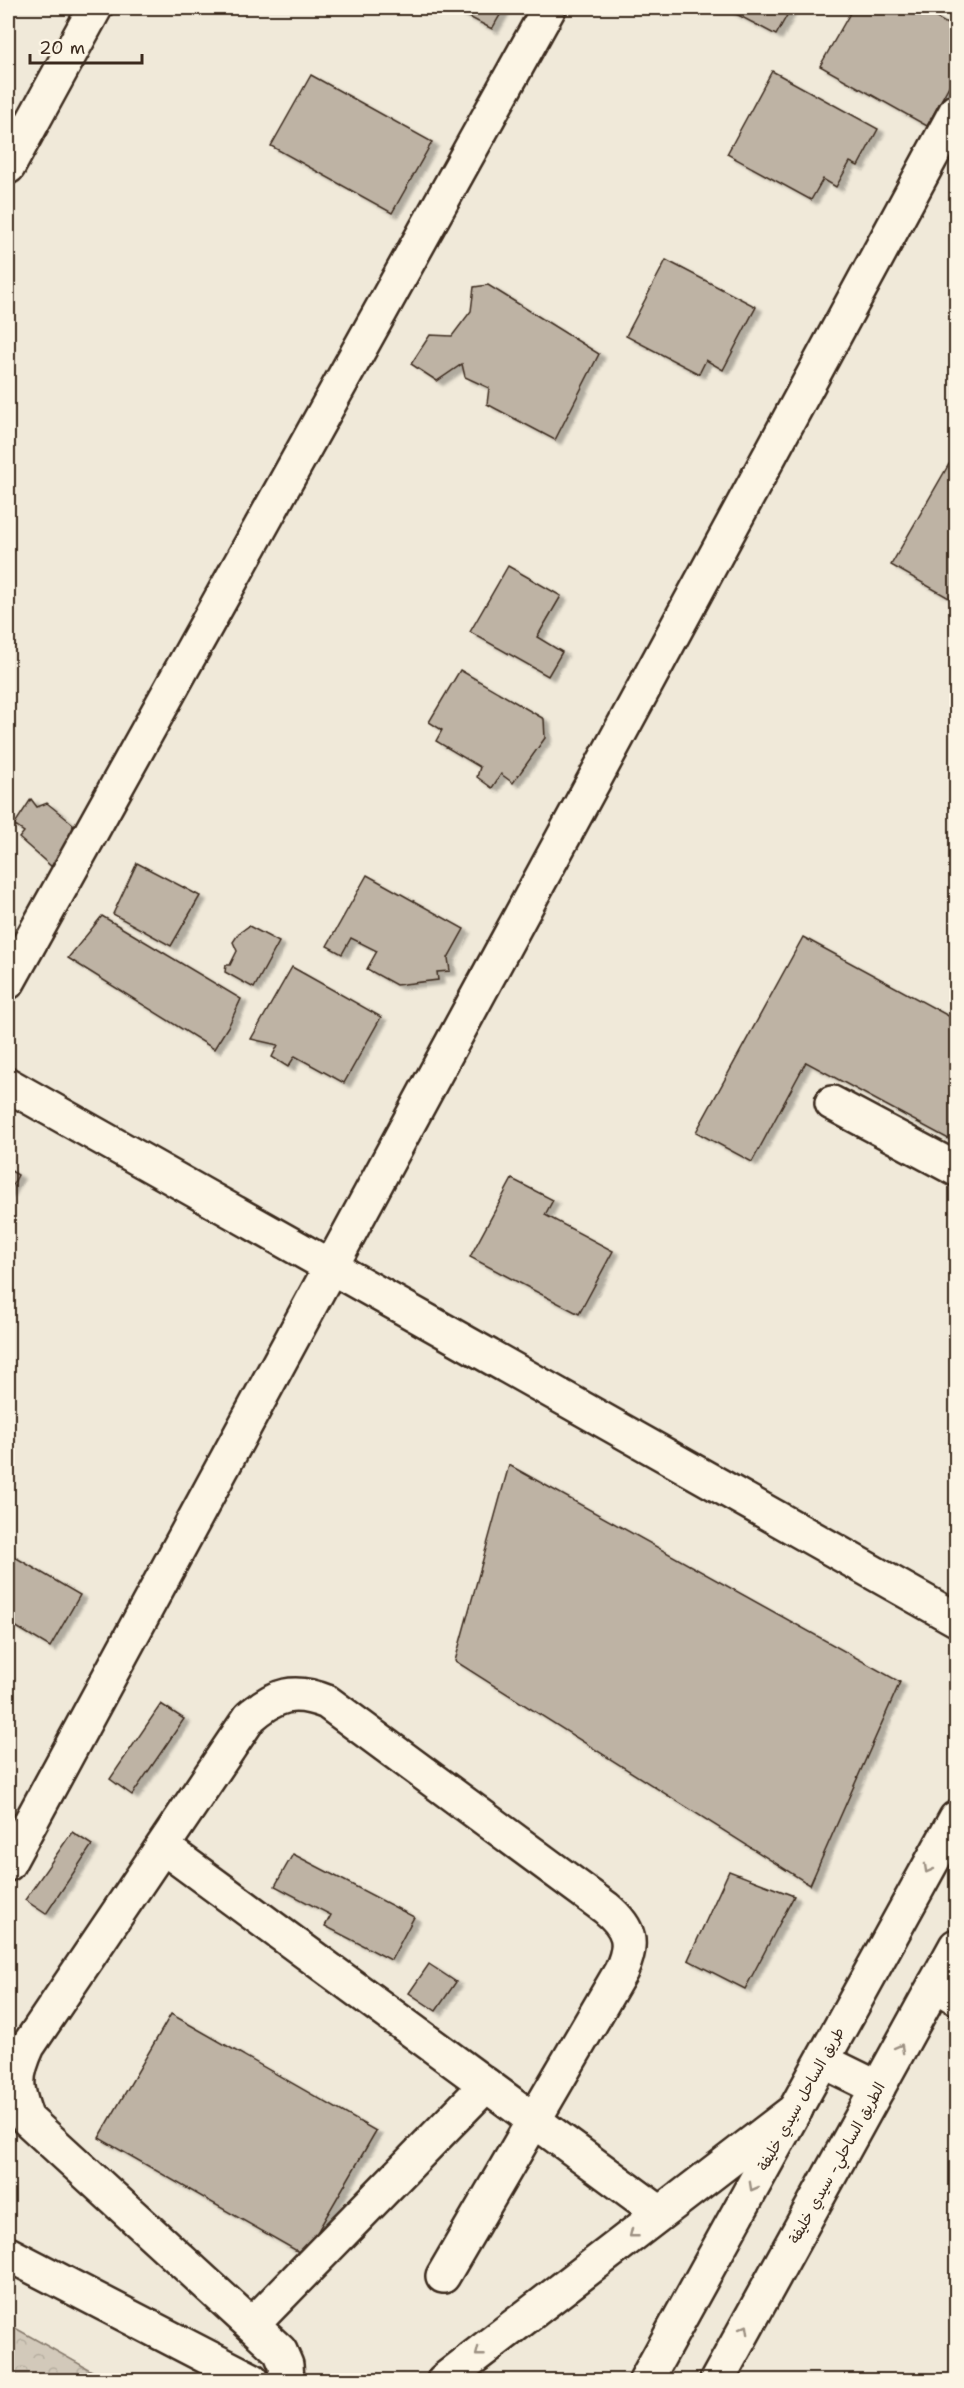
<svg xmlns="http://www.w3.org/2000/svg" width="964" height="2388" viewBox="0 0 964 2388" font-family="'Shantell Sans','Playpen Sans Arabic',sans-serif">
<defs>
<pattern id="park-crowns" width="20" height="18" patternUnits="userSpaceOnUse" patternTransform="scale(1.5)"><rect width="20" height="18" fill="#d2c9ba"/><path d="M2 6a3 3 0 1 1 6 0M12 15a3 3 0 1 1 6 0" fill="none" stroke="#b5ad9f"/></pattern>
<filter id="shadow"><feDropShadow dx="6" dy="4" stdDeviation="1.5" flood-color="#0004"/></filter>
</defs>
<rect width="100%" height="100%" fill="#f0e9d9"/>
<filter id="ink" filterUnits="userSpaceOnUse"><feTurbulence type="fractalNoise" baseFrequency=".0167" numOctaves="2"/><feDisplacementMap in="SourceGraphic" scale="12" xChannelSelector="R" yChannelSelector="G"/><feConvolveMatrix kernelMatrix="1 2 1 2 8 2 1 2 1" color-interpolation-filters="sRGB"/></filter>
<g filter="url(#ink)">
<polygon fill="url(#park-crowns)" stroke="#867a6c" stroke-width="1.5" points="8,2324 108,2380 8,2380"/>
<g fill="#beb3a4" stroke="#3b2a1e" stroke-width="1.5" filter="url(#shadow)">
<polygon points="452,8 504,8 492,29"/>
<polygon points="725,8 791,8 776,35"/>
<polygon points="853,8 919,8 956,29 956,73 927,126 820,66"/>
<polygon points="772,71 878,129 858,166 850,162 836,187 823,179 811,200 727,154"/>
<polygon points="311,75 432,142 392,213 271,146"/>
<polygon points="666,260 756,307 723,370 706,360 699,374 626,336"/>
<polygon points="488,285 599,354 555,440 487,404 489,388 465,377 462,364 437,381 411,364 430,335 452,336 471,311 474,287"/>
<polygon points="949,464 956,469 956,602 891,565"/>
<polygon points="508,566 561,596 537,637 562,652 548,676 470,632"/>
<polygon points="460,670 544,719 545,738 513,783 501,774 492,788 477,777 480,767 436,741 442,730 429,722"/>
<polygon points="31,799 37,807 47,803 73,824 72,836 52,867 19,838 24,832 14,825"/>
<polygon points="137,863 200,896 171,946 113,914"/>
<polygon points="367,875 464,929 448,958 450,971 437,972 438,980 396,985 367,969 377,951 351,938 342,954 327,946"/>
<polygon points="102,916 241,999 229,1025 214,1049 68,958"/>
<polygon points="249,926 279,942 254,988 225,972 226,965 230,965 237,951 233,942 239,933"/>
<polygon points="803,937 956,1020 956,1143 806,1062 752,1162 696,1132"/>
<polygon points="292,967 381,1017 344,1083 295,1056 288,1067 272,1057 278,1045 251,1039"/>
<polygon points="8,1169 18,1175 8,1194"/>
<polygon points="512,1179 553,1200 545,1215 613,1251 579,1314 470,1257"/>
<polygon points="509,1465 900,1682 810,1885 455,1661"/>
<polygon points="8,1553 80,1595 50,1647 8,1622"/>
<polygon points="161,1704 184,1719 132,1795 110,1779"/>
<polygon points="72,1832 92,1845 46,1914 25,1900"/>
<polygon points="293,1854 414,1917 391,1960 325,1926 331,1915 275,1886"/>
<polygon points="729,1871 794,1896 745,1989 688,1960"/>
<polygon points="429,1964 456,1982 436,2011 409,1993"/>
<polygon points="171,2014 376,2131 304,2255 99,2138"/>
</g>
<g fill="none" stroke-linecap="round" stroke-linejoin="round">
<g stroke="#3b2a1e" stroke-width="38">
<g id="minor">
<polyline points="8,167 95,8"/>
<polyline points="8,982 549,8"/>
<polyline points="8,1085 956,1619"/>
<polyline points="832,1103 956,1169"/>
<polyline points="163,1847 660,2213"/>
<polyline points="8,1864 956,111"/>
<polyline points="935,1984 956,1997"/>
<polyline points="8,2254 252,2380"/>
<polyline points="252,2325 486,2085"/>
<path d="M287 2380 286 2365 280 2351 27 2119C15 2087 14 2077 28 2046L250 1717C276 1694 294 1689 327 1702L606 1908C630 1928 634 1943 621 1971L443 2276"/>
<polyline points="444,2380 796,2109"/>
</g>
</g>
<g stroke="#3b2a1e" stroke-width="38">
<g id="highway">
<polyline points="823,2061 878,2088"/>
<polyline points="646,2380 956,1818"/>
<polyline points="717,2380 956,1946"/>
</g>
</g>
<use href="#minor" stroke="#fcf5e5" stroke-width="33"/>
<use href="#highway" stroke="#fcf5e5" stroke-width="33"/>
</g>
<defs><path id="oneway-chevron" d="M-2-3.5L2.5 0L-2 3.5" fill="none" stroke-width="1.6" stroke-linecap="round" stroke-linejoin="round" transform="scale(1.5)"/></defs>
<g stroke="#9c9082">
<use href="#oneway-chevron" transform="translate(928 1869) rotate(119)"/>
<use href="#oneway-chevron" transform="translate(900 2048) rotate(-61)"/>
<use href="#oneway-chevron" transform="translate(753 2187) rotate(119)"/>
<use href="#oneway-chevron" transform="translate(633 2234) rotate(142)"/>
<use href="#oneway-chevron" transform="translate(745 2329) rotate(-61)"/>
<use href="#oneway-chevron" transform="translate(479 2353) rotate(142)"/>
</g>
</g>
<g text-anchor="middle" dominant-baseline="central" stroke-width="4.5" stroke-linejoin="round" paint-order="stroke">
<g font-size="15" fill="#3b2a1e" stroke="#fcf5e5">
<text transform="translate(801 2099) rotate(-61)">طريق الساحل سيدي خليفة</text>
<text transform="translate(837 2163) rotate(-61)">الطريق الساحلي- سيدي خليفة</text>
</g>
</g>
<rect width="964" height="2388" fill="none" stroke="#fcf5e5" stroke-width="30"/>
<rect x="15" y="15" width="934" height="2358" fill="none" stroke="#3b2a1e" stroke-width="2" filter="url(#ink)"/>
<path d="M30 54v9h112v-9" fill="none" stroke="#3b2a1e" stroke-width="3"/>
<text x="39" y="54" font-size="18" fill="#3b2a1e" stroke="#fcf5e5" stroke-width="4.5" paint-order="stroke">20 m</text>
</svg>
